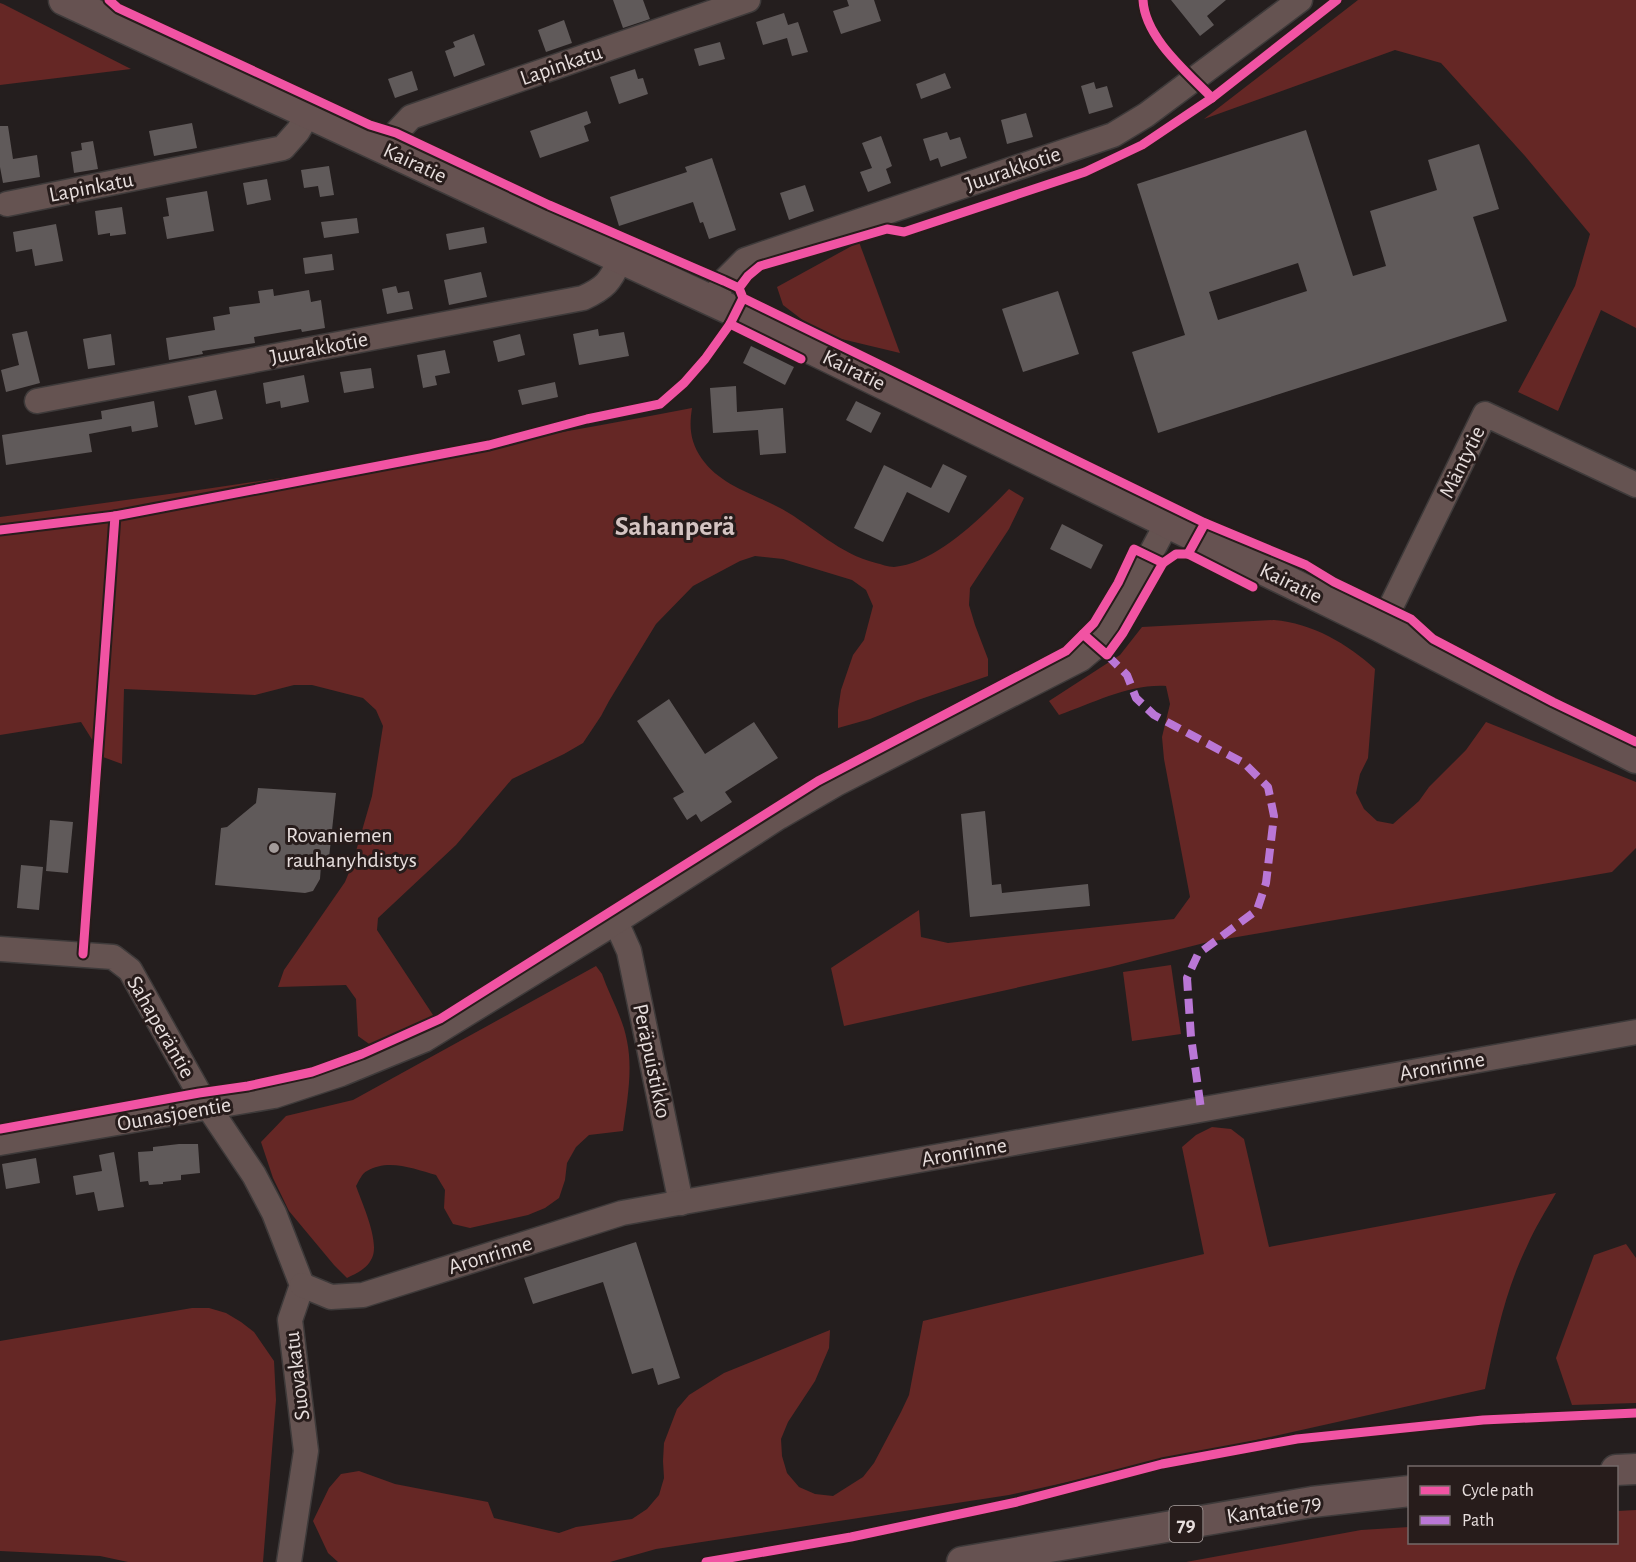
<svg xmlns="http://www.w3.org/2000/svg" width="1636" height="1562" viewBox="0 0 1636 1562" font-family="'Alegreya Sans',sans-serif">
<rect width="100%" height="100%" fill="#241e1e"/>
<g fill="#652725">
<polygon points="1358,0 1636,0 1636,328 1601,310 1558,411 1518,392 1575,286 1590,234 1525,156 1441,63 1395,50 1204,119"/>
<polygon points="0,3 3,4 131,69 0,85"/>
<polygon points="859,242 900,353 829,336 813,328 783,305 777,287"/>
<path d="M692 408C689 427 690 442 702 459 721 486 755 494 782 509 814 527 839 554 876 563 881 564 888 567 894 567 936 563 981 518 1009 489L1024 498 1009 529 970 588 969 605 975 625 988 659V676L918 700 870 719 838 728V710L841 690 853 655 864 640 873 606 866 590 852 580 783 559 755 556 740 561 693 586 656 624 609 701 601 716 583 743 564 754 512 779 456 845 378 918 377 930 435 1018 389 1043 372 1046 358 1036 356 999 346 985 278 987 284 970 345 882 352 865 372 796 383 726 376 710 363 698 312 685H294L255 695 124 689 122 764 103 757 81 722 0 735V517C232 487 463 452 692 408Z"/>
<path d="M1274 620C1312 623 1348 644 1375 669L1368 758 1360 774 1356 793 1364 809 1377 821 1393 824 1419 801 1429 787 1466 750 1486 722 1636 782V848L1612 872 1208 942 1110 967 844 1026 831 968 919 910 921 937 948 943 1174 919 1190 897 1164 759 1162 737 1170 704 1166 686C1128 684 1094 703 1059 715L1049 701 1120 655 1142 627Z"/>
<polygon points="1171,965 1181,1034 1132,1041 1123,972"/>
<path d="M596 966 602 974C610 997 623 1018 627 1041 633 1070 627 1102 623 1131L589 1135 576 1147 567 1163 565 1180 559 1198 545 1208 528 1215 470 1228 453 1224 444 1208 445 1190 436 1175C415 1169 388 1158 367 1171 362 1173 359 1181 356 1186 362 1203 380 1242 372 1258 367 1269 357 1273 347 1278L334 1265 289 1211 273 1178 261 1142 286 1116 353 1100Z"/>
<path d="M1212 1127 1231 1129 1244 1139 1269 1247 1556 1193C1546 1210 1535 1228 1527 1246 1505 1291 1495 1340 1485 1389L1009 1495 656 1549 610 1562H338L328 1553 313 1521 329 1488 341 1474 359 1471 395 1484 488 1502 494 1518 559 1533 576 1527 632 1519 647 1509 659 1495 664 1478 663 1461 664 1443 677 1409 689 1395 724 1373 830 1330 829 1348 815 1381 788 1422 781 1439 782 1456 787 1473 799 1487 815 1494 833 1496 863 1477 874 1463 901 1412 909 1395 923 1321 1204 1254 1182 1147 1196 1135Z"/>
<polygon points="1626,1244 1636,1258 1636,1403 1572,1405 1556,1358 1594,1255"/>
<polygon points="192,1308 209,1308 226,1313 241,1322 254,1332 274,1361 276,1400 263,1562 128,1562 100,1556 0,1551 0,1341"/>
<polygon points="1636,1510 1636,1562 1186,1562 1361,1530 1409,1527 1410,1542 1616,1542 1617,1511"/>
</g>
<g fill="#605a5a" fill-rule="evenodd">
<polygon points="613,0 643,0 650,19 623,28"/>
<polygon points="847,0 874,0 881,21 841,34 833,11 849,6"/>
<polygon points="1171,0 1226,0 1207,16 1214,25 1200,36"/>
<polygon points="784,13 788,25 798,22 808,52 792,56 787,38 763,45 756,22"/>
<polygon points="564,20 572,43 546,52 538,30"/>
<polygon points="474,34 485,65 454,77 445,51 455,47 453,42"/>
<polygon points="720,42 725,59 699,66 694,49"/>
<polygon points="635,69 638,79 643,78 648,94 619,104 610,77"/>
<polygon points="412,71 418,90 395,98 388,79"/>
<polygon points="945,73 951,88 921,99 916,84"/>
<polygon points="1094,82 1096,89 1107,86 1113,107 1089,114 1081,86"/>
<polygon points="587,111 591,123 584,126 589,141 540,158 530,131"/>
<polygon points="1026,113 1033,137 1007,144 1001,120"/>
<polygon points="192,123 197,148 154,156 149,131"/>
<polygon points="0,126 8,126 13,159 37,155 40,177 3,183 0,167"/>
<path d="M1306 130 1353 276 1386 266 1370 211 1437 190 1428 160 1479 144 1499 209 1473 217 1507 321 1158 433 1132 352 1185 335 1137 184ZM1298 263 1307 291 1218 320 1209 292Z"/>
<polygon points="947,132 950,140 960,137 967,158 941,167 938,158 930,161 923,139"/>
<polygon points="881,136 892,166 886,169 891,183 868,192 860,172 872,168 862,143"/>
<polygon points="93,141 98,169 74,173 71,152 82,150 81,143"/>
<polygon points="712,158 736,230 709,239 703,222 700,223 693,202 619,226 610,197 687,172 685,167"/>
<polygon points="329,166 334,195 320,197 318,186 304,188 301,170"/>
<polygon points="267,179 271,200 247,205 243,183"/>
<polygon points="805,185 814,211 789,220 780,193"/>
<polygon points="207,191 214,231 167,239 163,217 169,216 166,198"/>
<polygon points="122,207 126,234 110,236 110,233 98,235 95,211"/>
<polygon points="357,218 359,233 324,238 321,222"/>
<polygon points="56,224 63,261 35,266 32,249 16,252 13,232"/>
<polygon points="484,227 487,243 449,250 446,234"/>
<polygon points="332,254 334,270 305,274 303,258"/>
<polygon points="481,272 487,297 449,305 444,280"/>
<polygon points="396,286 398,293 409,291 413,309 387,314 382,289"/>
<polygon points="273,289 274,296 309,290 311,302 321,300 325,328 302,332 301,329 254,337 255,343 202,351 203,354 169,360 166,338 215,330 213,317 230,314 229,307 260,303 258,291"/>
<polygon points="1058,291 1079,354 1023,372 1002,309"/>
<polygon points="598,329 599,336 624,332 629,356 579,365 573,334"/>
<polygon points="27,331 40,383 6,392 1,370 19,365 12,334"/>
<polygon points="111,334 115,365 88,369 83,339"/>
<polygon points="520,334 525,355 498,362 493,341"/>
<polygon points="751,346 794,367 785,385 743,363"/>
<polygon points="445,350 450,373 435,376 437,385 423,388 417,355"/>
<polygon points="371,368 374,388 344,393 340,372"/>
<polygon points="304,375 309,402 281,408 280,401 266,404 263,383"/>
<polygon points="555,382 558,397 522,405 518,390"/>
<polygon points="736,386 737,412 783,408 786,453 760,455 758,430 713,433 710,388"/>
<polygon points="216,390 223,419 195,425 188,396"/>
<polygon points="154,401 158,427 132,432 131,426 89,434 92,452 6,465 2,435 102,419 101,411"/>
<polygon points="856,401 881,413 871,433 846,420"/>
<polygon points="943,464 967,476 949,513 907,492 883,542 854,528 884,465 931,488"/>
<polygon points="1062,524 1103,545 1091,569 1050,549"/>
<polygon points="669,699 705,754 754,722 778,758 725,792 732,802 701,822 696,814 687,820 673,798 684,792 637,721"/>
<polygon points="258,788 336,793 329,858 321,865 320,879 313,891 305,893 215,885 221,828 227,827 256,803"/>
<polygon points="985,811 992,885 1001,884 1002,893 1088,884 1090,906 970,917 961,814"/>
<polygon points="50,820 73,822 68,873 46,871"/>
<polygon points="21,865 43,867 39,910 17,908"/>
<polygon points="179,1144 198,1144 200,1173 181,1175 181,1180 163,1182 163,1184 149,1185 148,1181 140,1182 138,1152 153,1151 153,1147"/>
<polygon points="114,1152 124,1207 98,1211 94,1192 76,1195 73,1176 102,1171 99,1155"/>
<polygon points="36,1158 40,1183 6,1189 2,1164"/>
<polygon points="636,1242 680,1378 658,1385 653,1368 632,1374 603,1282 533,1304 524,1278"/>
</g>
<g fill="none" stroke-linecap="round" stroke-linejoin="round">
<g stroke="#3e3a3a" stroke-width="27">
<g id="minor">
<polyline points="388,150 396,133 411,117 748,0"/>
<polyline points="7,204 283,148 298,131 308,114"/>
<polyline points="712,302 724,281 745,260 1113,135 1146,115 1300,0"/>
<path d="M37 401 583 298C605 288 610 282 620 260"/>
<polyline points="1381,627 1485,414 1636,485"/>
<polyline points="616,922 629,951 681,1203"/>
<polyline points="0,949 113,957 130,970 199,1093 254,1175 274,1213 302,1285 290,1320 306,1451 289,1562"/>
<polyline points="0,1143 274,1096 341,1074 424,1040 603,930 779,817 836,784 1081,659 1106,638 1167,523"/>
<polyline points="302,1285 331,1297 363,1295 622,1213 1636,1032"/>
</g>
</g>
<g stroke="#3e3a3a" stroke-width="33">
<g id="major">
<polyline points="64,0 736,312 1381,627 1636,758"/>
<polyline points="1616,1470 1636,1469"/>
<polyline points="962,1562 1312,1502 1410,1491"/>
</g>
</g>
<use href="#minor" stroke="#655351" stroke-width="24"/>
<use href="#major" stroke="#665251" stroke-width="30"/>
<polyline stroke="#ba77d6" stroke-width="8" stroke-dasharray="15 8" stroke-linecap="butt" points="1107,655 1127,675 1136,698 1154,715 1244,763 1268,787 1274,816 1266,883 1257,910 1198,954 1187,978 1191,1037 1201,1109"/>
<g stroke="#271c1b" stroke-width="13">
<g id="cycleway">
<polyline points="109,0 118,8 370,125 396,133 549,205 724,281 739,288 743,298 1205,523 1306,565 1334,582 1411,619 1433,639 1553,702 1636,742"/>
<path d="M1143 0C1145 38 1187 72 1212 98"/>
<polyline points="739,288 748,276 760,266 887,229 904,232 1085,172 1142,145 1212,98 1337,0"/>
<polyline points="730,324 801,359"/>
<polyline points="1205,523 1188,554 1253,587"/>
<polyline points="0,530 115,516"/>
<polyline points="1083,634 1107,655 1123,633 1163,563"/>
<polyline points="83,954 115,516 489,445 587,419 660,404 684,383 705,359 730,324 743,298"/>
<polyline points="0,1129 199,1093 248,1086 312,1072 362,1054 440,1019 818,781 1066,651 1094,623 1118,583 1134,549 1163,563 1176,554 1188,554"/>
<polyline points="706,1562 851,1537 1017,1502 1162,1464 1297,1439 1483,1420 1636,1413"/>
</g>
</g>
<use href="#cycleway" stroke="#f153a3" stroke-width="9"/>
</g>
<circle fill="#a39b9a" stroke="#271c1b" stroke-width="2" cx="274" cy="848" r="6"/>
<g text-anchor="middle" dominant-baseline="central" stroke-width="6" stroke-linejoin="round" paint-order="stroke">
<rect fill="#271c1b" stroke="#ada4a3" stroke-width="1.5" x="1169.5" y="1506" width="33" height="36" rx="4.5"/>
<g font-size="21" font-weight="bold" fill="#e7dedd">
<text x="1186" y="1524">79</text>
</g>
<g font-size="22" fill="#e7dedd" stroke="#271c1b">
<text transform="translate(561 65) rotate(-19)">Lapinkatu</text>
<text transform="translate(415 163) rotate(25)">Kairatie</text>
<text transform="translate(1013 169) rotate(-19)">Juurakkotie</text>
<text transform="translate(91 187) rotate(-11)">Lapinkatu</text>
<text transform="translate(319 348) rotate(-11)">Juurakkotie</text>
<text transform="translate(854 370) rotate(26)">Kairatie</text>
<text transform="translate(1462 462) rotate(-64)">Mäntytie</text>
<text transform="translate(1291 583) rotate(26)">Kairatie</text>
<text transform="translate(161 1027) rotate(60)">Sahaperäntie</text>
<text transform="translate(652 1061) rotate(78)">Peräpuistikko</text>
<text transform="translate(1442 1066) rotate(-10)">Aronrinne</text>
<text transform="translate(174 1114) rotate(-10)">Ounasjoentie</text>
<text transform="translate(964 1152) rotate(-10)">Aronrinne</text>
<text transform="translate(490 1255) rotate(-17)">Aronrinne</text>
<text transform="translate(297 1376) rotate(-97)">Suovakatu</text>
<text transform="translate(1274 1509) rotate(-9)">Kantatie 79</text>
</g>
<g font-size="22" fill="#e7dedd" stroke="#271c1b" text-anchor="start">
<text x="286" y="835">Rovaniemen<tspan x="286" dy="25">rauhanyhdistys</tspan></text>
</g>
<g font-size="28" font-weight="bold" fill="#d4c4c2" stroke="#271c1b">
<text x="675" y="527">Sahanperä</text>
</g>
</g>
<rect x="1408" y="1466" width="210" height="78" fill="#271c1b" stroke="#746a69" stroke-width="1.5"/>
<rect x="1420" y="1486" width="30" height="9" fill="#f153a3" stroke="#746a69" stroke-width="1.5"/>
<text x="1462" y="1496" font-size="18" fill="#e7dedd">Cycle path</text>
<rect x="1420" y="1516" width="30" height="9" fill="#ba77d6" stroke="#746a69" stroke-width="1.5"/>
<text x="1462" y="1526" font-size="18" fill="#e7dedd">Path</text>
</svg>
